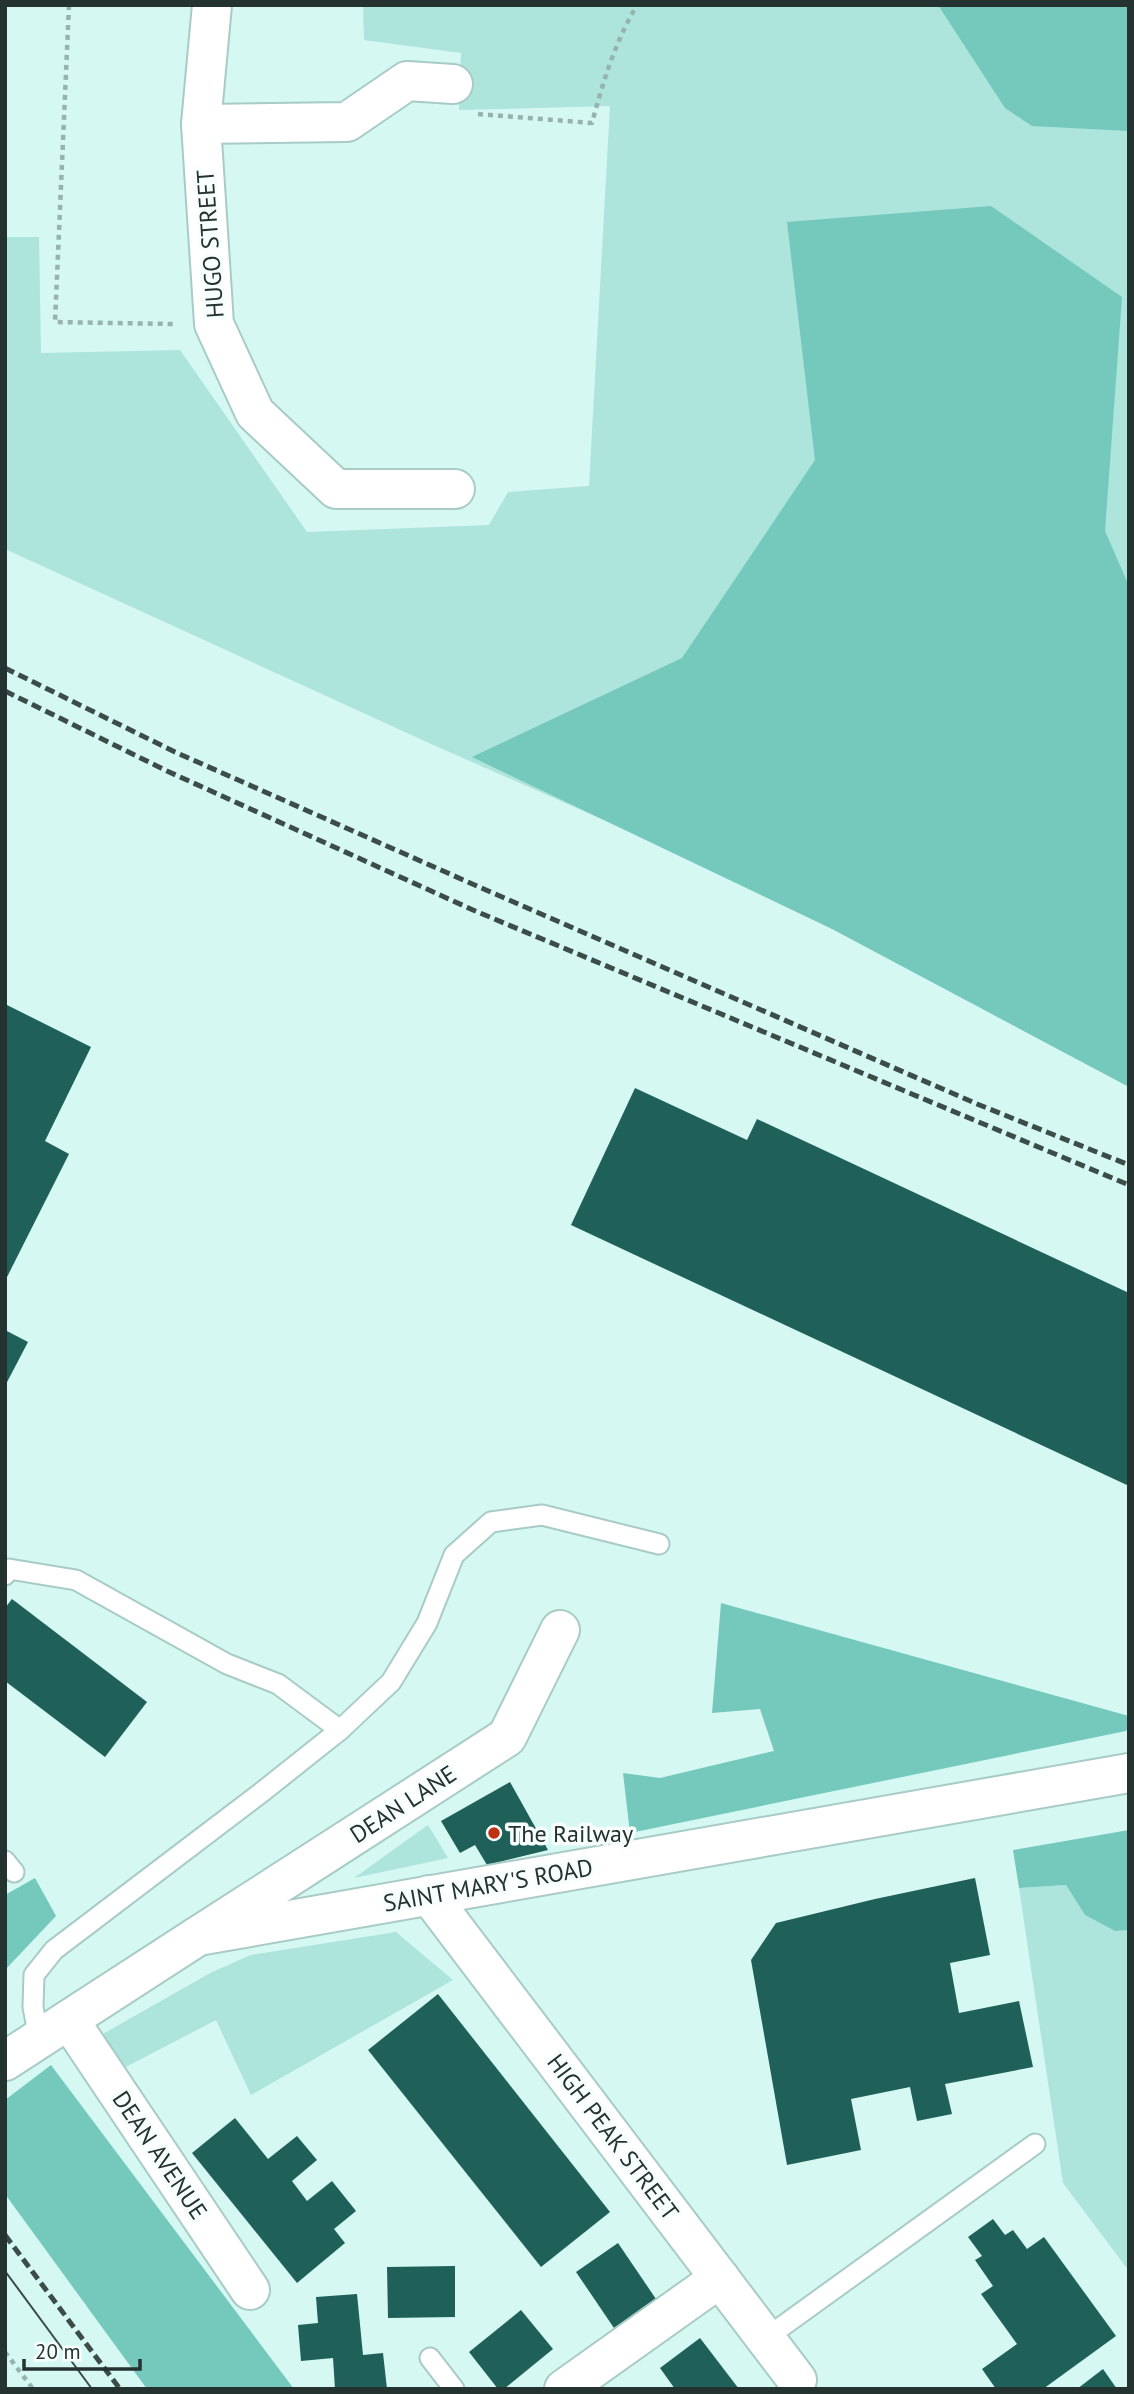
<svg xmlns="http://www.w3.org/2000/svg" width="1134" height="2394" viewBox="0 0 1134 2394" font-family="'PT Sans',sans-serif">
<rect width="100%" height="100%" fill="#d5f8f2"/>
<g fill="#ade4db">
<polygon points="363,5 1129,5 1129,1052 429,743 5,549 5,237 39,237 41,353 180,350 307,532 489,525 508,492 589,486 610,106 459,110 461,53 364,40"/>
<polygon points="428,1825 448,1858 354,1878"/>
<polygon points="1066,1885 1085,1915 1115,1931 1129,1930 1129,2271 1063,2183 1019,1888"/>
<polygon points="396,1932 453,1980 251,2095 216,2020 120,2070 101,2035 212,1972 251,1955"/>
</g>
<g fill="#75c8bc">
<polygon points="938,5 1129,5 1129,131 1032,126 1005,108"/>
<polygon points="991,206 1122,297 1105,531 1129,586 1129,1087 832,929 472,757 682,658 815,460 787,222"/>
<polygon points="721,1603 1129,1716 1129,1727 1126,1731 630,1833 623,1773 660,1778 774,1751 760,1709 712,1713"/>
<polygon points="1129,1830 1129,1930 1115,1931 1085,1915 1066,1885 1019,1888 1013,1850"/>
<polygon points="35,1878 56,1916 5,1970 5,1895"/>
<polygon points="51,2065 294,2389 147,2389 5,2194 5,2100"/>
</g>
<g fill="#1f6159">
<polygon points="5,1004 91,1047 45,1141 69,1154 5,1281"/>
<polygon points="635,1088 747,1140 757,1119 1129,1293 1129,1486 571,1225"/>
<polygon points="5,1330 28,1342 5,1386"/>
<polygon points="12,1599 147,1702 105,1757 5,1681 5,1608"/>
<polygon points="510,1782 548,1850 487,1865 475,1845 460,1853 441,1821"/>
<polygon points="975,1878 990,1955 950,1963 959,2013 1019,2001 1033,2067 945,2084 952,2114 917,2121 910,2087 851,2099 861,2150 787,2165 751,1960 776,1923 875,1899"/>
<polygon points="438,1994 610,2212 541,2267 368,2050"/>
<polygon points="235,2118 268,2159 297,2136 317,2160 292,2181 307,2201 332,2181 356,2211 334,2229 345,2243 297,2283 192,2153"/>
<polygon points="993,2219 1005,2235 1013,2230 1027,2249 1044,2237 1116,2336 1043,2389 996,2389 982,2369 1017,2344 981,2294 993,2286 975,2260 982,2256 968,2237"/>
<polygon points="618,2243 656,2299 614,2328 576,2272"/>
<polygon points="455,2266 455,2317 388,2318 387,2267"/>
<polygon points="357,2294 363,2355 383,2353 387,2389 335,2389 333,2358 301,2361 298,2325 318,2323 316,2297"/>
<polygon points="521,2310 553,2349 504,2389 498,2389 469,2352"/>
<polygon points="700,2338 739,2389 675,2389 660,2368"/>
<polygon points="1103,2369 1117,2389 1077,2389"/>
</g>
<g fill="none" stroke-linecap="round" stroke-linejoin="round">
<g stroke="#a8cbc5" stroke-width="23">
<g id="service">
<polyline points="5,1575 9,1569 76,1580 227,1664 278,1684 340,1730 262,1792 54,1950 34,1975 33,2007 39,2039"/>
<polyline points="340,1730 391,1682 427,1623 454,1555 491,1522 542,1515 659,1544"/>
<polyline points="5,1861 14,1872"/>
<polyline points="766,2338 1035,2144"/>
<polyline points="430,2358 454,2389"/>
</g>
</g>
<g stroke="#a8cbc5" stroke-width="42">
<g id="minor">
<polyline points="212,5 201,124 214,324 255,413 336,489 455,489"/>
<polyline points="201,124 347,122 407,81 453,84"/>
<polyline points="429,1895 797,2380"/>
<polyline points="198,1936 507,1737 560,1630"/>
<polyline points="69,2020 250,2290"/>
<polyline points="564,2389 720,2278"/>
</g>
</g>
<g stroke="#a8cbc5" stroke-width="42">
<polyline id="tertiary" points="5,2061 198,1936 1129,1773"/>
</g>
<g stroke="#97b3ae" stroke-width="4.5" stroke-dasharray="5 5" stroke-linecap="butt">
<polyline points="69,5 55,322 175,324"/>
<path d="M478 114 592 123C603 82 615 42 637 5"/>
<polyline points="5,2352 33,2389"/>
</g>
<use href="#service" stroke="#fff" stroke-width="19"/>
<use href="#minor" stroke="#fff" stroke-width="38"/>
<use href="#tertiary" stroke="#fff" stroke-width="38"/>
<polyline stroke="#3b4c49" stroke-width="2" points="5,2271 92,2389"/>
<g stroke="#3b4c49" stroke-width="5" stroke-dasharray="10 5" stroke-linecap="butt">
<polyline points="5,668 175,752 486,890 977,1104 1129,1165"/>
<polyline points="5,691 167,771 473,910 1129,1185"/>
<polyline points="5,2235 120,2389"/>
</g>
</g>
<circle fill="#bd3312" stroke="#f7fefd" stroke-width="2.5" cx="494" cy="1833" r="7"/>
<g text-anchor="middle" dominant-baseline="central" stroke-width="7" stroke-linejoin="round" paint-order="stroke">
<g font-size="24" fill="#243230" stroke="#f7fefd">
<text transform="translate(210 244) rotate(-94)">HUGO STREET</text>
<text transform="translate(403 1804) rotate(-33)">DEAN LANE</text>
<text transform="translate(488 1885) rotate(-10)">SAINT MARY'S ROAD</text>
<text transform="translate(613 2137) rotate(53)">HIGH PEAK STREET</text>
<text transform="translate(160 2155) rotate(56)">DEAN AVENUE</text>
</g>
<g font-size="24" fill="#243230" stroke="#f7fefd" text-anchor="start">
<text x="508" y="1833">The Railway</text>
</g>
</g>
<rect width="1134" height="2394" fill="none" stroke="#243230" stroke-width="14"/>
<path d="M24 2359v10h116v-10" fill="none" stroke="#243230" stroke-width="3.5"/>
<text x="35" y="2359" font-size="21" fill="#243230" stroke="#f7fefd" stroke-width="5" paint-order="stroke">20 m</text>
</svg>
